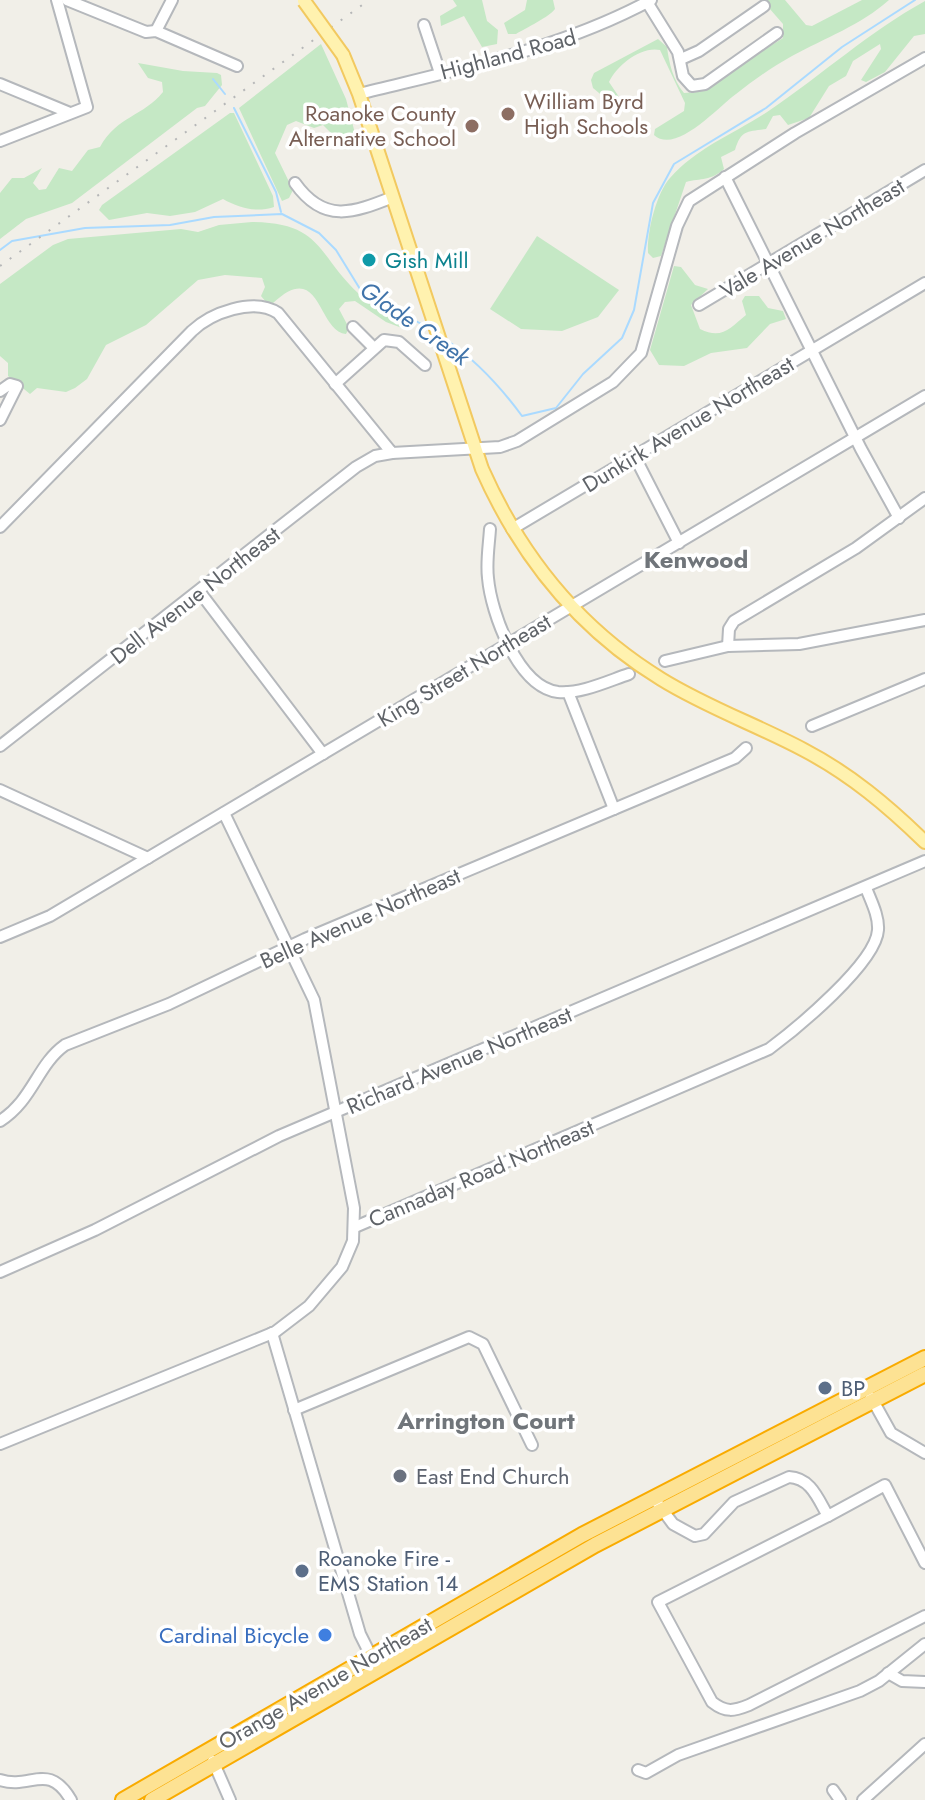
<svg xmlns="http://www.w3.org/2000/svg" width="925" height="1800" viewBox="0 0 925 1800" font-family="Jost,sans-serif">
<rect width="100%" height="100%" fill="#f1efe8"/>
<g fill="#c5e8c5">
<polygon points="453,0 482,0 487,21 498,30 497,44 482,47 464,16 441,26 440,16 457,6"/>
<path d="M527 0H553L555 9C549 17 526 28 516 34H508L504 23 525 10Z"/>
<path d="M762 0H785L806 25 812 26 862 0H889C861 25 825 38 792 56 772 67 754 80 736 94 718 107 676 155 654 135L655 129 684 111 685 103 660 50C641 46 617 65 609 82L621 100 617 108 593 88 591 80 594 73 658 39 667 47C669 63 673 80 684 93L697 92 783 38V24Z"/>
<path d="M925 1V34L914 36 885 72 866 82 861 80 881 49 880 44 853 61 846 76 829 86 809 118 788 125 780 115 773 116 766 129C747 132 741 130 735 150L721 157 724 169C711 181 701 178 686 182L661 256 653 258 648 253C647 232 656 194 670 178 697 147 736 133 770 110 823 74 869 32 925 1Z"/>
<polygon points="321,44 346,99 357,141 342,144 323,125 314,128 296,121 287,125 275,153 293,190 289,198 282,201 239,108"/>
<path d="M138 63 183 71 217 73 221 75 222 85 205 106 197 108 72 203 26 219 0 239V193L12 178H24L42 168 33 183 39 190 46 189 59 168 72 171 88 150 100 147C117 116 144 116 163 92L162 82 148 78Z"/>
<path d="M230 113H234L273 196 274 207C256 213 239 208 223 199L195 212 170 216 147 213 109 220 99 210 102 205Z"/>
<path d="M252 222C323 223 316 254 359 294 372 306 393 308 406 321L402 328 386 322 355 301 345 302 339 309 349 328 346 334C317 331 321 258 273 303L266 302 261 296 265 287 262 278 225 275 198 280 146 325 106 345 87 379 75 388 66 392 37 388 30 394 8 376V363L0 356V284L53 245 68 239 181 229 198 232 219 225Z"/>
<polygon points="537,236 619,290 598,317 562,331 521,329 490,309"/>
<path d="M674 266 681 267 695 285 708 289 691 305 700 329C722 340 730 328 746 315L742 301 745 296H759L768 308 783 311 786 319 770 324 747 348 711 353 684 366 659 365 650 350Z"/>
</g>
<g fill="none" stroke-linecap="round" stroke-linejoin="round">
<g stroke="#aadaff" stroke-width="2">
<polyline points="213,79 225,94"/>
<polyline points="234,108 276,192 281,212"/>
<polyline points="0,250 12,241 85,228 170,225 214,217 282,214 319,233 336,250 360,289 430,329"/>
<path d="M445 339C476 360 500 386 522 416L556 408 583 374 622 338 634 310 653 203 674 164 766 108 842 47 915 0"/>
</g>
<g stroke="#b5b8bc" stroke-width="14">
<g id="minor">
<polyline points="67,0 146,32 156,31 237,66"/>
<polyline points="647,2 678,52 683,76 692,86 705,84 777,33"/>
<polyline points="424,25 440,73"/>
<polyline points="156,31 172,0"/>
<polyline points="681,59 699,51 764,6"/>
<polyline points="0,84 70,113"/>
<path d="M359 94C459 69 560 49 651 0"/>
<polyline points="0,141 87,107 57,0"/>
<polyline points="725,177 861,449 899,518"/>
<path d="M295 183C324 224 353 213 393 197"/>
<polyline points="699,305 925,170"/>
<polyline points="353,327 373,347"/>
<polyline points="335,384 384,340 399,342 425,365"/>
<polyline points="0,391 10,384 17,386 0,420"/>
<polyline points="635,457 679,543"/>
<path d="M0 527 192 331C211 313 253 297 278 313L392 453 500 447 517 441 613 382 641 353 677 226 689 201 795 133 925 58"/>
<path d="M490 529C489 545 486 562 488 578 491 613 518 687 558 692 581 694 608 681 629 674"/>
<polyline points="512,529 925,283"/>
<polyline points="199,591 323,754"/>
<polyline points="728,646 729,629 734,621 856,548 925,498"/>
<polyline points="665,661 728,646 799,644 925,620"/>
<polyline points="568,692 614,809"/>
<polyline points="812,726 925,679"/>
<polyline points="0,746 356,467 375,456 392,453"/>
<polyline points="0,790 148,858"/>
<polyline points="0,937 50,916 925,396"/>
<path d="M0 1121C33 1100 37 1065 65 1045L169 1004 305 939 735 758 746 748"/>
<path d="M355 1227 769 1049C796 1029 876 963 878 930 879 916 871 901 866 888"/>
<polyline points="0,1272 95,1230 279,1136 925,861"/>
<polyline points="272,1333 360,1634 374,1662"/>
<polyline points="871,1397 891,1433 925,1453"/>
<polyline points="294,1410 469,1337 483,1344 532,1445"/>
<polyline points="0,1444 275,1332 309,1306 342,1267 353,1241 354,1208 314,1000 224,813"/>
<path d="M653 1497 673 1524 695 1536 704 1534 734 1502 789 1477C811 1478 818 1499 828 1516L658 1602 712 1702C726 1713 734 1711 749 1705L925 1616"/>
<polyline points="828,1516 885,1485 925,1563"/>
<polyline points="888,1673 902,1681 925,1682"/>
<polyline points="213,1761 230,1800"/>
<polyline points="638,1770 646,1773 678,1755 860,1691 879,1681 925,1644"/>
<path d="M0 1780C31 1790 48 1761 71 1800"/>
<polyline points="833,1790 840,1800"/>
<polyline points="863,1800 925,1744"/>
</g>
</g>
<g stroke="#f2c960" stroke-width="16">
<path id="major" d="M343 55 359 94 482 469C521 557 579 629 661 679 706 707 757 725 804 750 850 774 888 806 925 842"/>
</g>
<g stroke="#f9ab00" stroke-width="18">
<g id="highway">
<polyline points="123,1800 582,1535 925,1358"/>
<polyline points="152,1800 595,1545 925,1374"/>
</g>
</g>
<use href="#minor" stroke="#fff" stroke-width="10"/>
<use href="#major" stroke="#fff2af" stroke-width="12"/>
<use href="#highway" stroke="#fde293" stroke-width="14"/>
<polyline stroke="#b6b7b8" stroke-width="2" stroke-dasharray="2 10" stroke-linecap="butt" points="0,266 369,0"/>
<g stroke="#f2c960" stroke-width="16" stroke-linecap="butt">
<polyline id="major-bridge" points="304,1 343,55"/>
</g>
<use href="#major-bridge" stroke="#fff2af" stroke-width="12"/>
</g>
<g fill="#8d6e63" stroke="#fff" stroke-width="3">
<circle cx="508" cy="114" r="8"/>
<circle cx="472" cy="126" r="8"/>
</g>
<circle fill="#0f9aa8" stroke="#fff" stroke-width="3" cx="369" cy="260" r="8"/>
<g fill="#5c6f8a" stroke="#fff" stroke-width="3">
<circle cx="825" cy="1388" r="8"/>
<circle cx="302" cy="1571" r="8"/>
</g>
<circle fill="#6b7280" stroke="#fff" stroke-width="3" cx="400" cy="1476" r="8"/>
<circle fill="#3f7fe0" stroke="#fff" stroke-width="3" cx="325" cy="1635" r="8"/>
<g text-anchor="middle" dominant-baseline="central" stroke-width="7" stroke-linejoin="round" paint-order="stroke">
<g font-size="22" fill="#5f6368" stroke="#fff">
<text transform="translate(508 54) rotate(-15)">Highland Road</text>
<text transform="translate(812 238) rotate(-31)">Vale Avenue Northeast</text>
<text transform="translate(688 424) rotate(-31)">Dunkirk Avenue Northeast</text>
<text transform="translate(195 595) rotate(-38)">Dell Avenue Northeast</text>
<text transform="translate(464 670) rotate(-31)">King Street Northeast</text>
<text transform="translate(360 918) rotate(-24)">Belle Avenue Northeast</text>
<text transform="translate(459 1060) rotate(-23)">Richard Avenue Northeast</text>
<text transform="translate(481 1173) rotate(-23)">Cannaday Road Northeast</text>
<text transform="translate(325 1683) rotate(-30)">Orange Avenue Northeast</text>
</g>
<g font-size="22" fill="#785e54" stroke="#fff" text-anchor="start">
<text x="524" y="101">William Byrd<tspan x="524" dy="25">High Schools</tspan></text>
<text x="456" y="113" text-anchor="end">Roanoke County<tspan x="456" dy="25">Alternative School</tspan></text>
</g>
<g font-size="22" fill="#0d838f" stroke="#fff" text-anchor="start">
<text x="385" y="260">Gish Mill</text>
</g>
<g font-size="22" fill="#4e5e75" stroke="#fff" text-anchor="start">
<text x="841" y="1388">BP</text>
<text x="318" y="1558">Roanoke Fire -<tspan x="318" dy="25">EMS Station 14</tspan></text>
</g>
<g font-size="22" fill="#5b616d" stroke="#fff" text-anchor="start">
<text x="416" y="1476">East End Church</text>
</g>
<g font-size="22" fill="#366cbe" stroke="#fff" text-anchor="end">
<text x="309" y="1635">Cardinal Bicycle</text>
</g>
<g font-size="24" font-style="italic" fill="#4174aa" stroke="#fff">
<text transform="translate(415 323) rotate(35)">Glade Creek</text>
</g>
<g font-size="24" font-weight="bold" fill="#70757a" stroke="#fff">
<text x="696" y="559">Kenwood</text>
<text x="486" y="1420">Arrington Court</text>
</g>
</g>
</svg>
